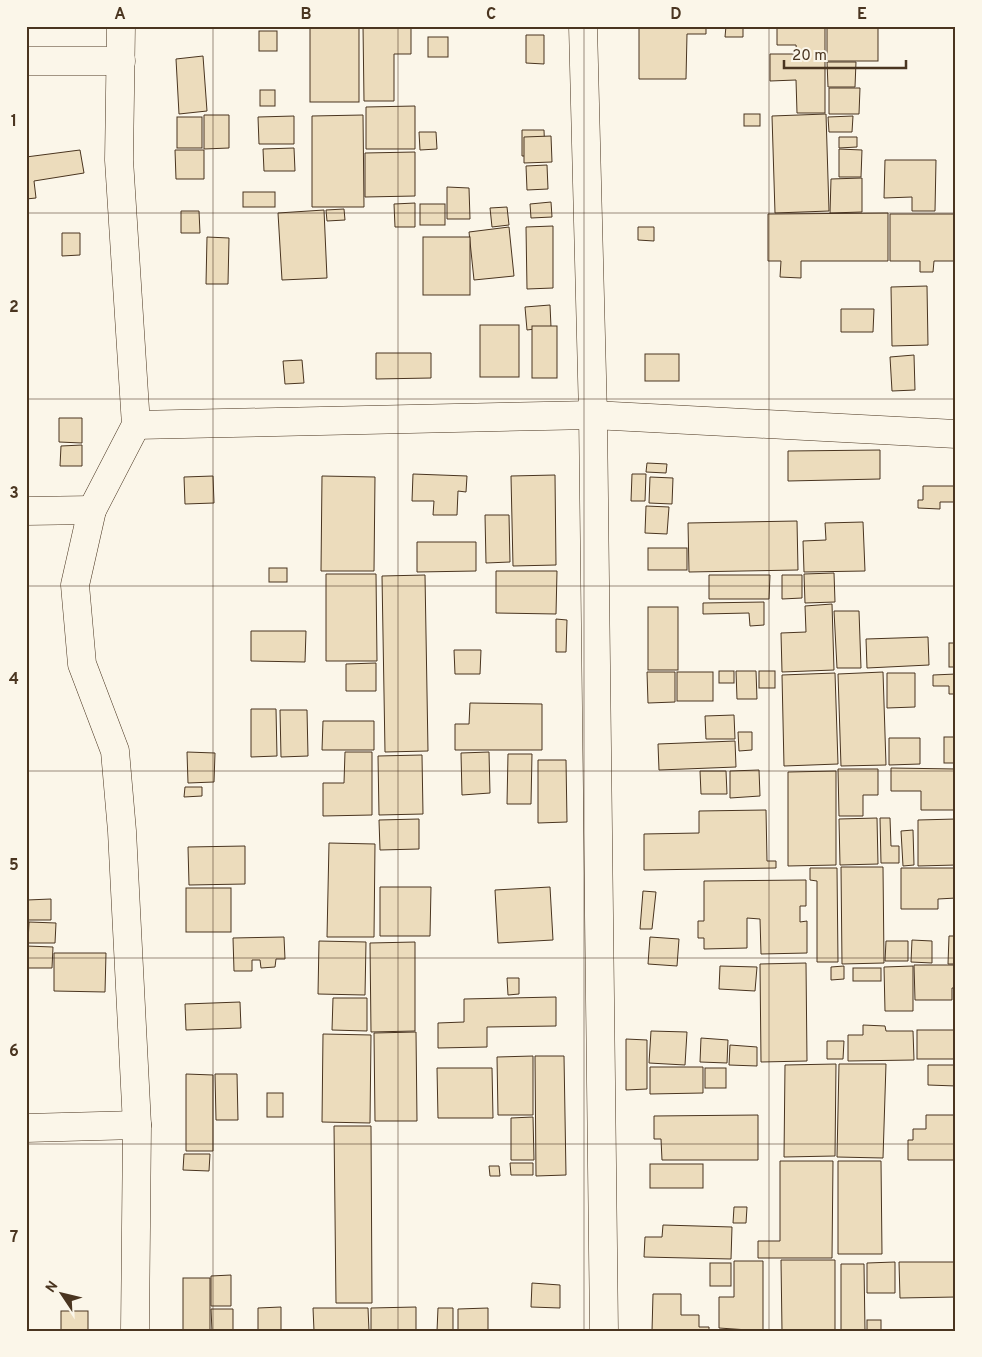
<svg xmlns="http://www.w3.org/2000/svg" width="982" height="1357" viewBox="0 0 982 1357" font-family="Overpass,sans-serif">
<rect width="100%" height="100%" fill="#fbf6e9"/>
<g fill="#ecdcbc" stroke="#4a3520">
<rect x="310" y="26" width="49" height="76"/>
<polygon points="363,26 411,26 411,54 394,54 394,101 364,101"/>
<polygon points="639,26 706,26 706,34 687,34 686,79 639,79"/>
<polygon points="726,26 743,26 743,37 725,37"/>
<polygon points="777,26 825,26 825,113 797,113 796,80 770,81 770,54 797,54 796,45 777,45"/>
<rect x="827" y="26" width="51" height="35"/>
<rect x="259" y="31" width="18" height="20"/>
<polygon points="526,35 544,35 544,64 526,63"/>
<rect x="428" y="37" width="20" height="20"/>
<polygon points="203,56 207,111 179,114 176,59"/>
<polygon points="827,62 856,62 855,87 828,87"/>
<polygon points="829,88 860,88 859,114 829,114"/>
<rect x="260" y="90" width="15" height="16"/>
<polygon points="415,106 415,149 366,149 366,107"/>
<rect x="744" y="114" width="16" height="12"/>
<polygon points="826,114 829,211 775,213 772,116"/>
<polygon points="204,115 229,115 229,148 204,149"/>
<polygon points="363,115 364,207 312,207 312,116"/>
<polygon points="294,116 294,144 259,144 258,117"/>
<polygon points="853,116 852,132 829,132 828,117"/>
<rect x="177" y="117" width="25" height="31"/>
<polygon points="522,130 544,130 545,156 522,156"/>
<polygon points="419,132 436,132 437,149 420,150"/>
<polygon points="551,136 552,162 524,163 524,137"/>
<polygon points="839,137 857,137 857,147 839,148"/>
<polygon points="294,148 295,171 264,171 263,149"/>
<polygon points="839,149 862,150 861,177 839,177"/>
<polygon points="80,150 84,173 34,181 36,198 26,199 26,157"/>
<polygon points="175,150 204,150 204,179 176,179"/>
<polygon points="415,152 415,196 365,197 365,153"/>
<polygon points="885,160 936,160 935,211 912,211 912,197 884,198"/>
<polygon points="547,165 548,189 527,190 526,166"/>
<polygon points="862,178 862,212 830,213 831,179"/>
<polygon points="447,187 469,188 470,219 447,219"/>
<rect x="243" y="192" width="32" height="15"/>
<polygon points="551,202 552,217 531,218 530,204"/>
<polygon points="415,203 415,227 395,227 394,204"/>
<rect x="420" y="204" width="25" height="21"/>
<polygon points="507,207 509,225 492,227 490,208"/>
<polygon points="344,209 345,220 327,221 326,210"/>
<polygon points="324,210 327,278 282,280 278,213"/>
<polygon points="181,211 199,211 200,233 181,233"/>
<polygon points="888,213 888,261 801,261 801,278 780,277 781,261 768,261 768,214"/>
<polygon points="890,214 956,214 956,261 934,261 933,272 920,272 920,261 890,261"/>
<polygon points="553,226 553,288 527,289 526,227"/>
<polygon points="509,227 514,276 474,280 469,232"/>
<polygon points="638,227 654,227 654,241 638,240"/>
<polygon points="62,233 80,233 80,255 62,256"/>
<polygon points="207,237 229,238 228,284 206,284"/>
<rect x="423" y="237" width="47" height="58"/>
<polygon points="927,286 928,345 892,346 891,287"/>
<polygon points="550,305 551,327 527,330 525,307"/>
<polygon points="841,309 874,309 873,332 841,332"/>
<rect x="480" y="325" width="39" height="52"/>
<rect x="532" y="326" width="25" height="52"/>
<polygon points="376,353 431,353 431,378 376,379"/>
<rect x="645" y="354" width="34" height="27"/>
<polygon points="914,355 915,390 892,391 890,357"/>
<polygon points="302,360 304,383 285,384 283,361"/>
<polygon points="59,418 82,418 82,443 59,442"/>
<polygon points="82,445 82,466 60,466 61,446"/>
<polygon points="880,450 880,479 788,481 788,451"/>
<polygon points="647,463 667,464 666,473 646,472"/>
<polygon points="413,474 467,476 466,492 458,491 457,515 433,515 434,501 412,501"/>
<polygon points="632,474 646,474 645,501 631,501"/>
<polygon points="555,475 556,565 513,566 511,476"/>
<polygon points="213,476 214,503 185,504 184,477"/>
<polygon points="322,476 375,477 374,571 321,571"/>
<polygon points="650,477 673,478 672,504 649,503"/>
<polygon points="923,486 956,486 956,502 940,502 940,509 918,508 918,500 923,500"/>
<polygon points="646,506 669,507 667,534 645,533"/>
<polygon points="485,515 509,515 510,562 486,563"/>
<polygon points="797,521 798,570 689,572 688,523"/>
<polygon points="863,522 865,571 804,572 803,541 826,540 825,523"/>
<polygon points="417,542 476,542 476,571 417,572"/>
<rect x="648" y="548" width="39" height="22"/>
<rect x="269" y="568" width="18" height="14"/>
<polygon points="496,571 557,571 556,614 496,613"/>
<polygon points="834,573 835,602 805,603 804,574"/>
<polygon points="326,574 376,574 377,661 326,661"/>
<polygon points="425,575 428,751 385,752 382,576"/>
<polygon points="709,575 770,575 769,599 709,599"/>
<polygon points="782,575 802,575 802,598 782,599"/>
<polygon points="764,602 764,625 750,626 749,613 703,614 703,603"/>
<polygon points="832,604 834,670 782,672 781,633 806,632 805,606"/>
<rect x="648" y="607" width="30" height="63"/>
<polygon points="834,611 859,611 861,668 837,668"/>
<polygon points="556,619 567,620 566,652 556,652"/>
<polygon points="251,631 306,631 305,662 251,661"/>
<polygon points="928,637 929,665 867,668 866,639"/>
<rect x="949" y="643" width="7" height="24"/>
<polygon points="454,650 481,650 480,674 455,674"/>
<polygon points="376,663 376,691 346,691 346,664"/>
<rect x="719" y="671" width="15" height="12"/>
<polygon points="736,671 756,671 757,699 737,699"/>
<rect x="759" y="671" width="16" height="17"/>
<polygon points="647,672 675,672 675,702 648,703"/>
<rect x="677" y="672" width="36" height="29"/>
<polygon points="883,672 886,765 841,766 838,674"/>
<polygon points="835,673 838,764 784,766 782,675"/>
<polygon points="887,673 915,673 915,707 887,708"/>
<polygon points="956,674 956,694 949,694 949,686 933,686 933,675"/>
<polygon points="470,703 542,704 542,750 455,750 455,724 469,724"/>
<polygon points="251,709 276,709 277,756 251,757"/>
<polygon points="280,710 307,710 308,756 281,757"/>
<polygon points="734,715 735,739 706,739 705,716"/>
<polygon points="323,721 374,721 374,750 322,750"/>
<polygon points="738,732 752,732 752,750 739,751"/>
<rect x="944" y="737" width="12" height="26"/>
<polygon points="889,738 920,738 920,764 889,765"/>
<polygon points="735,741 736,767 659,770 658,744"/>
<polygon points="187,752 215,753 214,782 188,783"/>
<polygon points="345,752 372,752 372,815 323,816 323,783 344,783"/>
<polygon points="489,752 490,793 462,795 461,753"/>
<polygon points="508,754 532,754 531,804 507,804"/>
<polygon points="422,755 423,814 379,815 378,756"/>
<polygon points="538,760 566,760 567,822 538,823"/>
<polygon points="891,768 956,769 956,810 921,810 921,791 891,791"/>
<polygon points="838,769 878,769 878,795 863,795 863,816 839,816"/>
<polygon points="759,770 760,796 730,798 730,771"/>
<polygon points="700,771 726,771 727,794 701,794"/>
<polygon points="836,771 836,865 788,866 788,772"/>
<polygon points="185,787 202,787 202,796 184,797"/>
<polygon points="766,810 767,861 776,861 776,868 644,870 644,834 699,833 699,811"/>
<polygon points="877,818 878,864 840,865 839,819"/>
<polygon points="880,818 890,818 891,846 899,846 899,863 881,863"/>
<polygon points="419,819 419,849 380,850 379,820"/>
<polygon points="956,819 956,865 918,866 918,820"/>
<polygon points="913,830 914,865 903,866 901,831"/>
<polygon points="329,843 375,844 374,937 327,937"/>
<polygon points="245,846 245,884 189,885 188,847"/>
<polygon points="841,867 883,867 884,963 842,964"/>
<polygon points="810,868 837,868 838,962 817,962 817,881 810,880"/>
<polygon points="901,868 956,868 956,898 938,899 938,909 901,909"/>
<polygon points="806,880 806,906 800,906 800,922 807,921 807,953 761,954 760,919 747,918 747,948 704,949 704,938 698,938 698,921 704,921 704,881"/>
<polygon points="380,887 431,887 430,936 380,936"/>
<polygon points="550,887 553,940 498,943 495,890"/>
<rect x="186" y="888" width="45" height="44"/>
<polygon points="643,891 656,892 652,929 640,929"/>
<polygon points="51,899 51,920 27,920 27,900"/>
<polygon points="29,922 56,923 55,943 28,943"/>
<polygon points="949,936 956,936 956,964 948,964"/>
<polygon points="284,937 285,959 276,959 275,967 261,968 260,960 252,960 252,971 234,971 233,938"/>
<polygon points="650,937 679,939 677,966 648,964"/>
<polygon points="912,940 932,941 932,963 911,962"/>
<polygon points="319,941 366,942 365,995 318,994"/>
<polygon points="886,941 908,941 908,961 885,961"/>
<polygon points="415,942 415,1031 371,1032 370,943"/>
<polygon points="26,946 53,947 52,968 26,968"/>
<polygon points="54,953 106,953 105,992 54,991"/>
<polygon points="806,963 807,1061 761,1062 760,964"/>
<polygon points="914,965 956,965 956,988 952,988 952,1000 915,1000"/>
<polygon points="720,966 757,967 755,991 719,989"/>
<polygon points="844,966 844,979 831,980 831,967"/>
<polygon points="913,966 913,1011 885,1011 884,967"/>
<rect x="853" y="968" width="28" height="13"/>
<polygon points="507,978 519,978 519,994 508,995"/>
<polygon points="556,997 556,1026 487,1027 487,1047 438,1048 438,1023 464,1022 464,999"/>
<polygon points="333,998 367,998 367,1031 332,1030"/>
<polygon points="240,1002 241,1028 186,1030 185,1004"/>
<polygon points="863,1025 885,1026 886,1031 913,1031 914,1060 848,1061 848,1035 863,1035"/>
<rect x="917" y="1030" width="39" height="29"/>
<polygon points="651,1031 687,1032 685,1065 649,1063"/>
<polygon points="416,1032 417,1121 375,1121 374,1033"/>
<polygon points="323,1034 371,1035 370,1123 322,1122"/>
<polygon points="701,1038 728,1040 727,1063 700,1062"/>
<polygon points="626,1039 647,1040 647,1089 626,1090"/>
<polygon points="827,1041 844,1041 843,1059 827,1059"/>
<polygon points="730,1045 757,1047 757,1066 729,1065"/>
<polygon points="533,1056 533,1115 498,1115 497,1057"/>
<polygon points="535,1056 564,1056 566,1175 536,1176"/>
<polygon points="836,1064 835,1156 784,1157 785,1065"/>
<polygon points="839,1064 886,1064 883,1158 837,1157"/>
<polygon points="928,1065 956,1065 956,1086 928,1085"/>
<polygon points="650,1067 703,1067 703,1093 650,1094"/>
<polygon points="437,1068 492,1068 493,1118 438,1118"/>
<rect x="705" y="1068" width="21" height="20"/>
<polygon points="186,1074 213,1075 213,1151 186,1151"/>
<polygon points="215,1074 237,1074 238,1120 216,1120"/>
<rect x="267" y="1093" width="16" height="24"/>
<polygon points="758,1115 758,1160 662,1160 661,1139 654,1139 654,1116"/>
<polygon points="926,1115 956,1115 956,1160 908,1160 908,1140 913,1140 913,1129 926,1129"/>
<polygon points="533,1117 534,1160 511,1160 511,1118"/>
<polygon points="334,1126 371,1126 372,1303 336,1303"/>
<polygon points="184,1154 210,1154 209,1171 183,1170"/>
<polygon points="780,1161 833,1161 832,1258 758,1258 758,1241 780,1241"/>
<polygon points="838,1161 881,1161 882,1254 838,1254"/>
<polygon points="510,1163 533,1163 533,1175 511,1175"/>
<rect x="650" y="1164" width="53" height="24"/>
<polygon points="489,1166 499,1166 500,1176 490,1176"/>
<polygon points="734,1207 747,1207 746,1223 733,1223"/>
<polygon points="663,1225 732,1227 731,1259 644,1257 645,1237 662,1237"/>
<polygon points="781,1260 835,1260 835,1331 782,1331"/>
<polygon points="734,1261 763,1261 763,1331 719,1328 719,1297 734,1297"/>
<polygon points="895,1262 895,1293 867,1293 867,1263"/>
<polygon points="899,1262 956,1262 956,1297 900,1298"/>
<rect x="710" y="1263" width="21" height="23"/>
<polygon points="841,1264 864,1264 865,1331 841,1331"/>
<polygon points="231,1275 231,1306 211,1306 211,1276"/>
<rect x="183" y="1278" width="27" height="53"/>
<polygon points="532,1283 560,1285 560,1308 531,1307"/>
<polygon points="653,1294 681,1294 681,1315 699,1315 699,1327 709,1327 709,1331 652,1331"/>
<polygon points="281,1307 281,1331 258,1331 258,1308"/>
<polygon points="416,1307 416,1331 371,1331 371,1308"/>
<polygon points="313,1308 368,1308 369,1331 314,1331"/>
<polygon points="438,1308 453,1308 453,1331 437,1331"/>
<polygon points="488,1308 488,1331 458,1331 458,1309"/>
<polygon points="211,1309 233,1309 233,1331 212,1331"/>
<rect x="61" y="1311" width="27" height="20"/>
<rect x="867" y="1320" width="14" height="11"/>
</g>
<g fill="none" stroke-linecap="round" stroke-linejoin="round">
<g stroke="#4a3520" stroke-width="29">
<g id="minor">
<polyline points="121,26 119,160 136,425 92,510 75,585 82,664 115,751 122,831 137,1125 135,1331"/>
<polyline points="583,26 593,415 604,1331"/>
<polyline points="26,61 121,61"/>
<polyline points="136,425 593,415 956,434"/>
<polyline points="26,511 92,510"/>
<polyline points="26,1128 137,1125"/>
</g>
</g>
<use href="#minor" stroke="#fbf6e9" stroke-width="28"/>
</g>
<path fill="none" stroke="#4a3520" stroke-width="1" stroke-opacity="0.55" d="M213 26V1331M398 26V1331M584 26V1331M769 26V1331M26 213H956M26 399H956M26 586H956M26 771H956M26 958H956M26 1144H956"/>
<rect width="982" height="1357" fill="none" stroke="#fbf6e9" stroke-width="55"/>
<g transform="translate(62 1294) rotate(305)" stroke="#fbf6e9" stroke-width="4" paint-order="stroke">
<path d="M0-4L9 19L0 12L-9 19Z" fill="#4a3520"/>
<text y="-8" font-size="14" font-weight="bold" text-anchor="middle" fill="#4a3520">N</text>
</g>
<path d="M784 60v8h122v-8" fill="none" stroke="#4a3520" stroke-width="2.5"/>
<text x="792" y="60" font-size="15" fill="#4a3520" stroke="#fbf6e9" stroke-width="4" paint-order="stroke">20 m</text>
<rect x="28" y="28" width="926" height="1302" fill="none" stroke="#4a3520" stroke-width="2"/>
<g font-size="16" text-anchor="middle" font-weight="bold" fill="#4a3520">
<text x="120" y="19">A</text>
<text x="306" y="19">B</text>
<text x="491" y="19">C</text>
<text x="676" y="19">D</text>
<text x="862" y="19">E</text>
<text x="14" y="126">1</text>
<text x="14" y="312">2</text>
<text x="14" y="498">3</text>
<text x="14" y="684">4</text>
<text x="14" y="870">5</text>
<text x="14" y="1056">6</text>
<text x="14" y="1242">7</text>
</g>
</svg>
